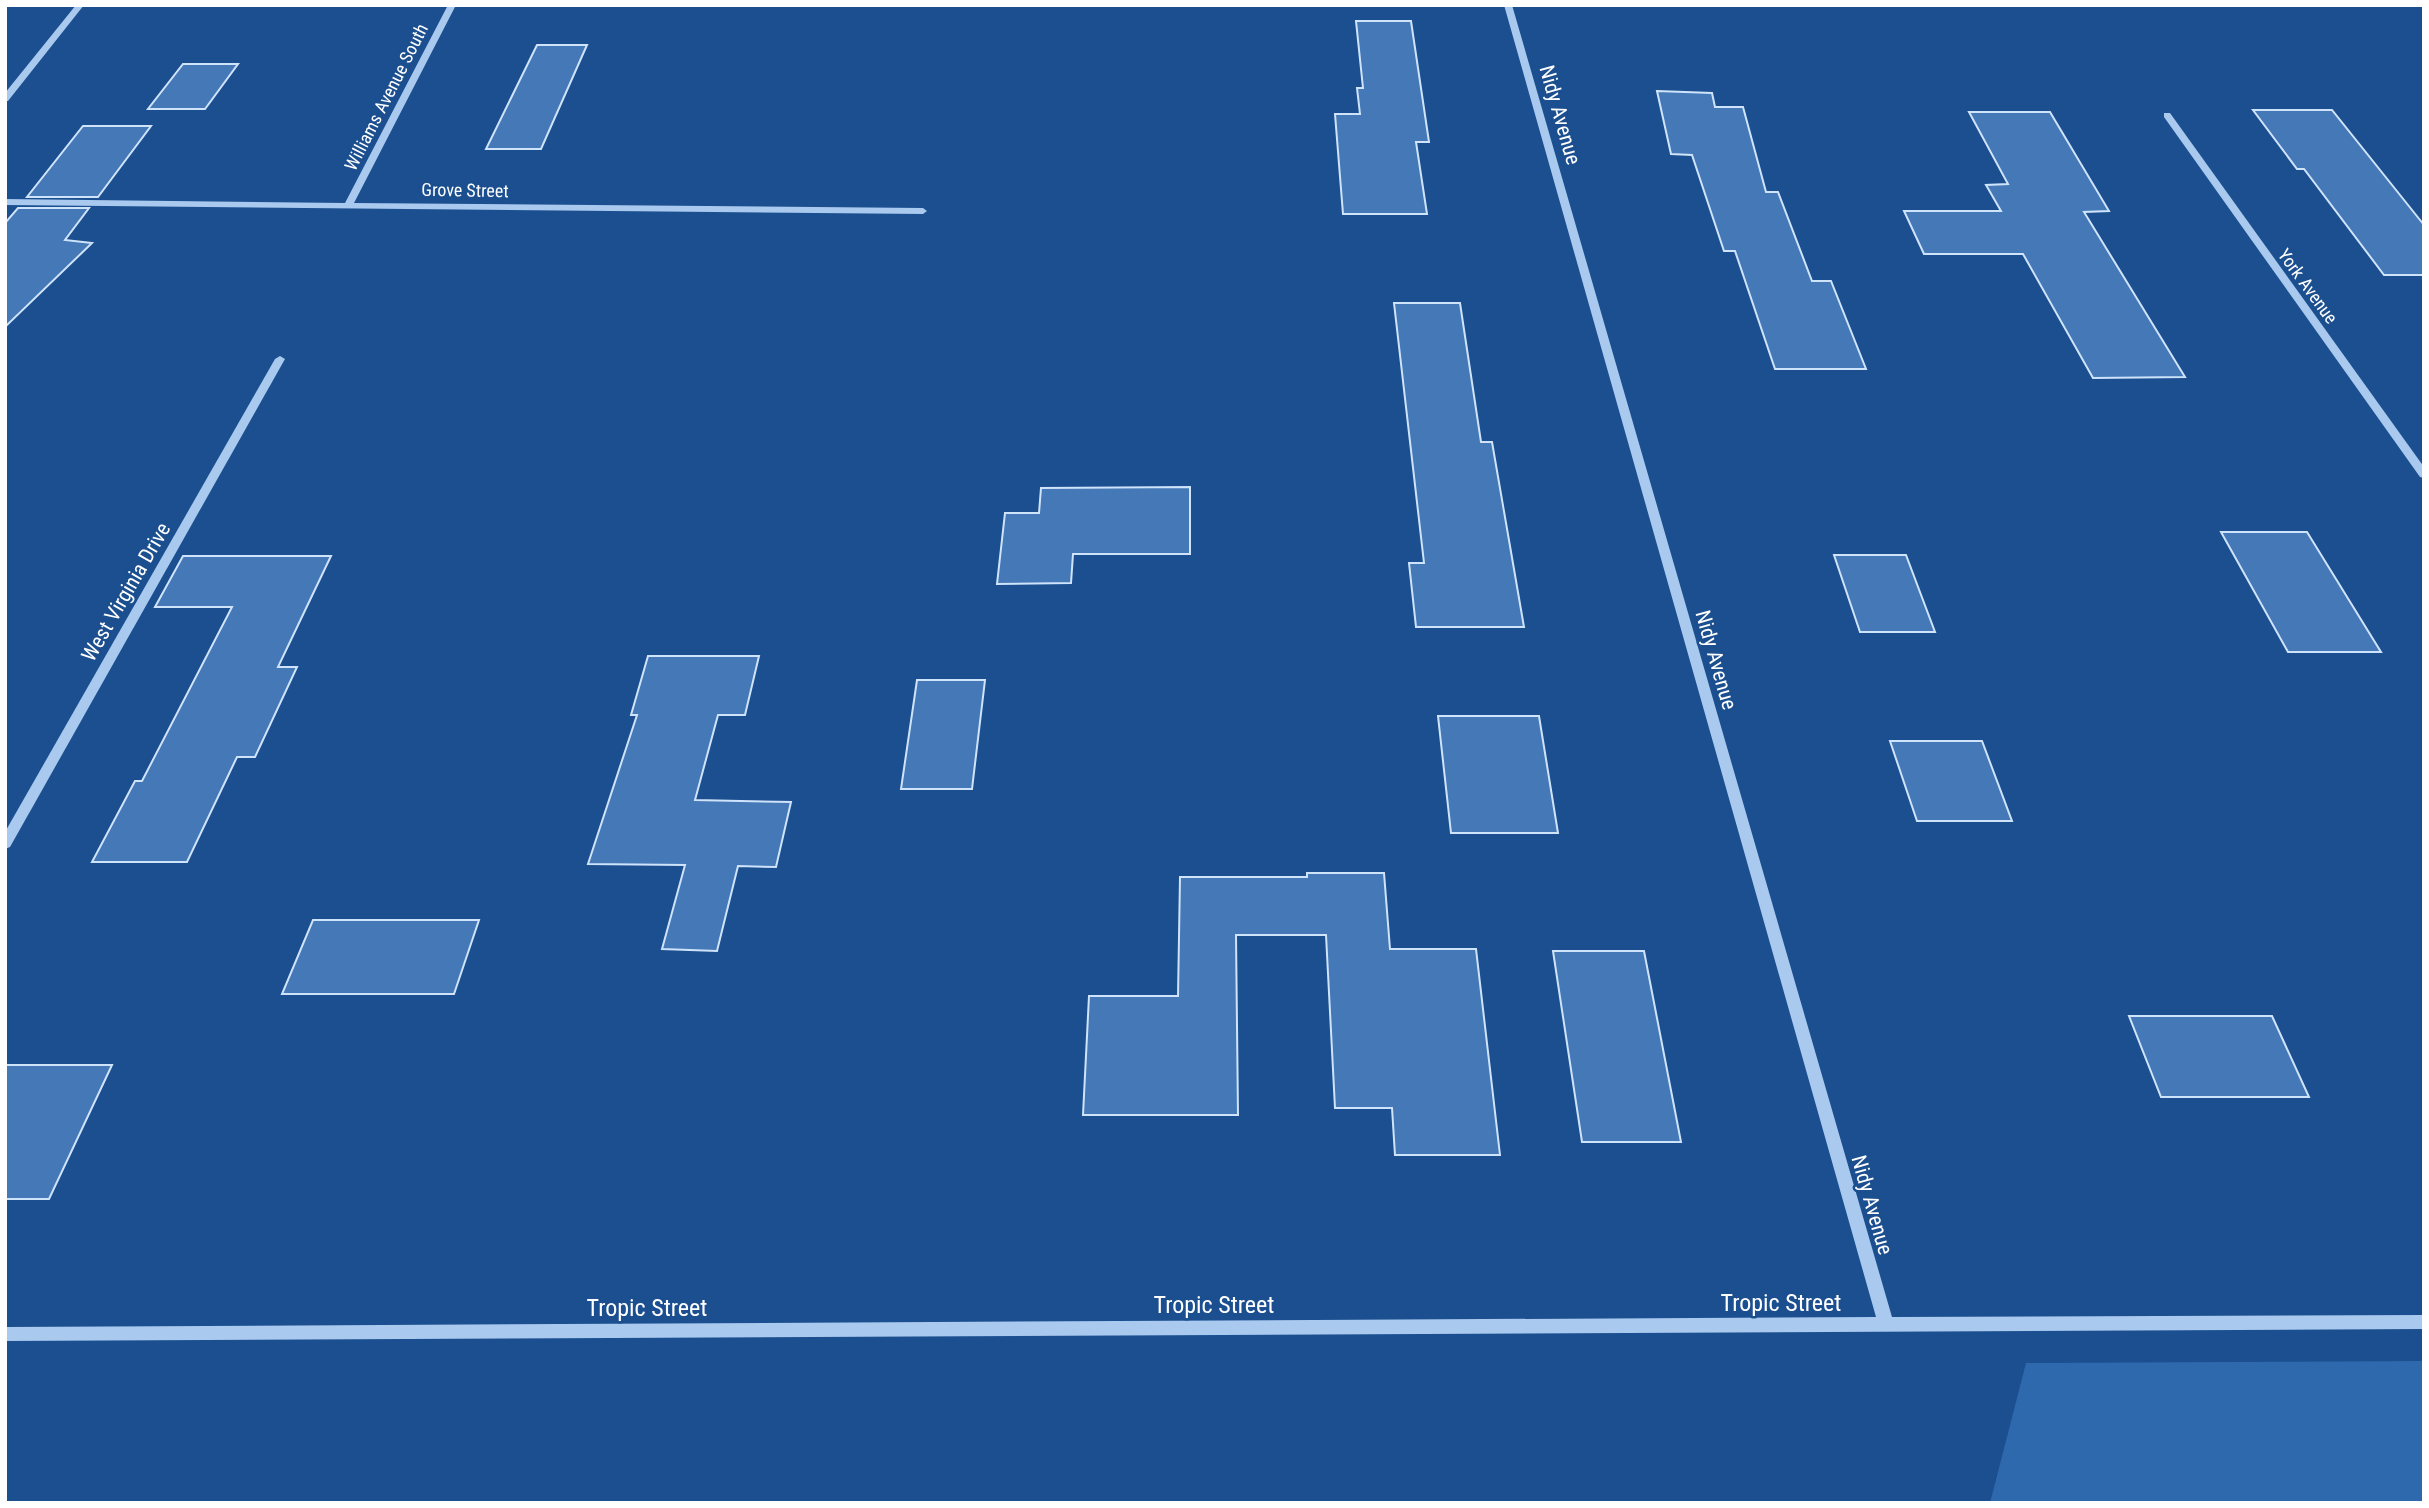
<svg xmlns="http://www.w3.org/2000/svg" width="2429" height="1508" viewBox="0 0 2429 1508" font-family="'Roboto Condensed',sans-serif">
<rect width="100%" height="100%" fill="#1b4f8f"/>
<polygon fill="#2e69ad" points="2424,1361 2424,1503 1990,1503 2026,1363"/>
<g fill="#4478b7" stroke="#cfe3fa" stroke-width="2">
<polygon points="1356,21 1411,21 1429,142 1416,142 1427,214 1343,214 1335,114 1360,114 1357,88 1363,88"/>
<polygon points="537,45 587,45 541,149 486,149"/>
<polygon points="183,64 238,64 205,109 148,109"/>
<polygon points="1657,91 1712,93 1715,107 1743,107 1766,192 1778,192 1812,281 1831,281 1866,369 1775,369 1735,251 1724,251 1692,155 1671,154"/>
<polygon points="2253,110 2332,110 2424,225 2424,275 2384,275 2304,169 2297,169"/>
<polygon points="1969,112 2050,112 2109,211 2084,212 2185,377 2093,378 2023,254 1924,254 1904,211 2001,211 1986,185 2008,184"/>
<polygon points="83,126 151,126 98,197 27,197"/>
<polygon points="18,208 89,208 65,240 92,243 5,327 5,223"/>
<polygon points="1394,303 1460,303 1481,442 1492,442 1524,627 1416,627 1409,563 1424,563"/>
<polygon points="1190,487 1190,554 1073,554 1071,583 997,584 1005,513 1039,513 1041,488"/>
<polygon points="2221,532 2307,532 2381,652 2288,652"/>
<polygon points="1834,555 1906,555 1935,632 1860,632"/>
<polygon points="183,556 331,556 278,667 297,667 255,757 237,757 187,862 92,862 135,781 142,781 232,607 155,607"/>
<polygon points="648,656 759,656 745,715 718,715 695,800 791,802 776,867 738,866 717,951 662,949 685,865 588,864 637,715 631,715"/>
<polygon points="917,680 985,680 972,789 901,789"/>
<polygon points="1438,716 1539,716 1558,833 1451,833"/>
<polygon points="1890,741 1982,741 2012,821 1917,821"/>
<polygon points="1307,873 1384,873 1390,949 1476,949 1500,1155 1395,1155 1392,1108 1335,1108 1326,935 1236,935 1238,1115 1083,1115 1089,996 1178,996 1180,877 1307,877"/>
<polygon points="313,920 479,920 454,994 282,994"/>
<polygon points="1553,951 1644,951 1681,1142 1582,1142"/>
<polygon points="2129,1016 2272,1016 2309,1097 2161,1097"/>
<polygon points="5,1065 112,1065 49,1199 5,1199"/>
</g>
<g fill="none" stroke-linecap="round" stroke-linejoin="round">
<g fill="#a9c9ee" fill-rule="evenodd">
<polygon points="76,5 84,5 8,101 5,101 5,93"/>
<polygon points="448,5 456,5 354,203 923,208 927,211 923,214 5,205 5,199 345,203"/>
<polygon points="1504,5 1512,5 1892,1317 2424,1315 2424,1329 5,1341 5,1327 1876,1317"/>
<polygon points="2164,113 2170,113 2424,467 2424,478 2420,477 2164,117"/>
<polygon points="280,356 285,359 10,847 5,849 5,832 275,359"/>
</g>
</g>
<g text-anchor="middle" dominant-baseline="central" stroke-width="5" stroke-linejoin="round" paint-order="stroke">
<g font-size="18" fill="#fff" stroke="#1b4f8f">
<text transform="translate(386 97) rotate(-63)">Williams Avenue South</text>
<text transform="translate(465 190) rotate(1)">Grove Street</text>
<text transform="translate(2308 286) rotate(54)">York Avenue</text>
</g>
<g font-size="21" fill="#fff" stroke="#1b4f8f">
<text transform="translate(1560 115) rotate(74)">Nidy Avenue</text>
<text transform="translate(126 592) rotate(-60)">West Virginia Drive</text>
<text transform="translate(1716 660) rotate(74)">Nidy Avenue</text>
<text transform="translate(1872 1205) rotate(74)">Nidy Avenue</text>
</g>
<g font-size="24" fill="#fff" stroke="#1b4f8f">
<text x="1781" y="1303">Tropic Street</text>
<text x="1214" y="1305">Tropic Street</text>
<text x="647" y="1308">Tropic Street</text>
</g>
</g>
<rect width="2429" height="1508" fill="none" stroke="#ffffff" stroke-width="14"/>
</svg>
